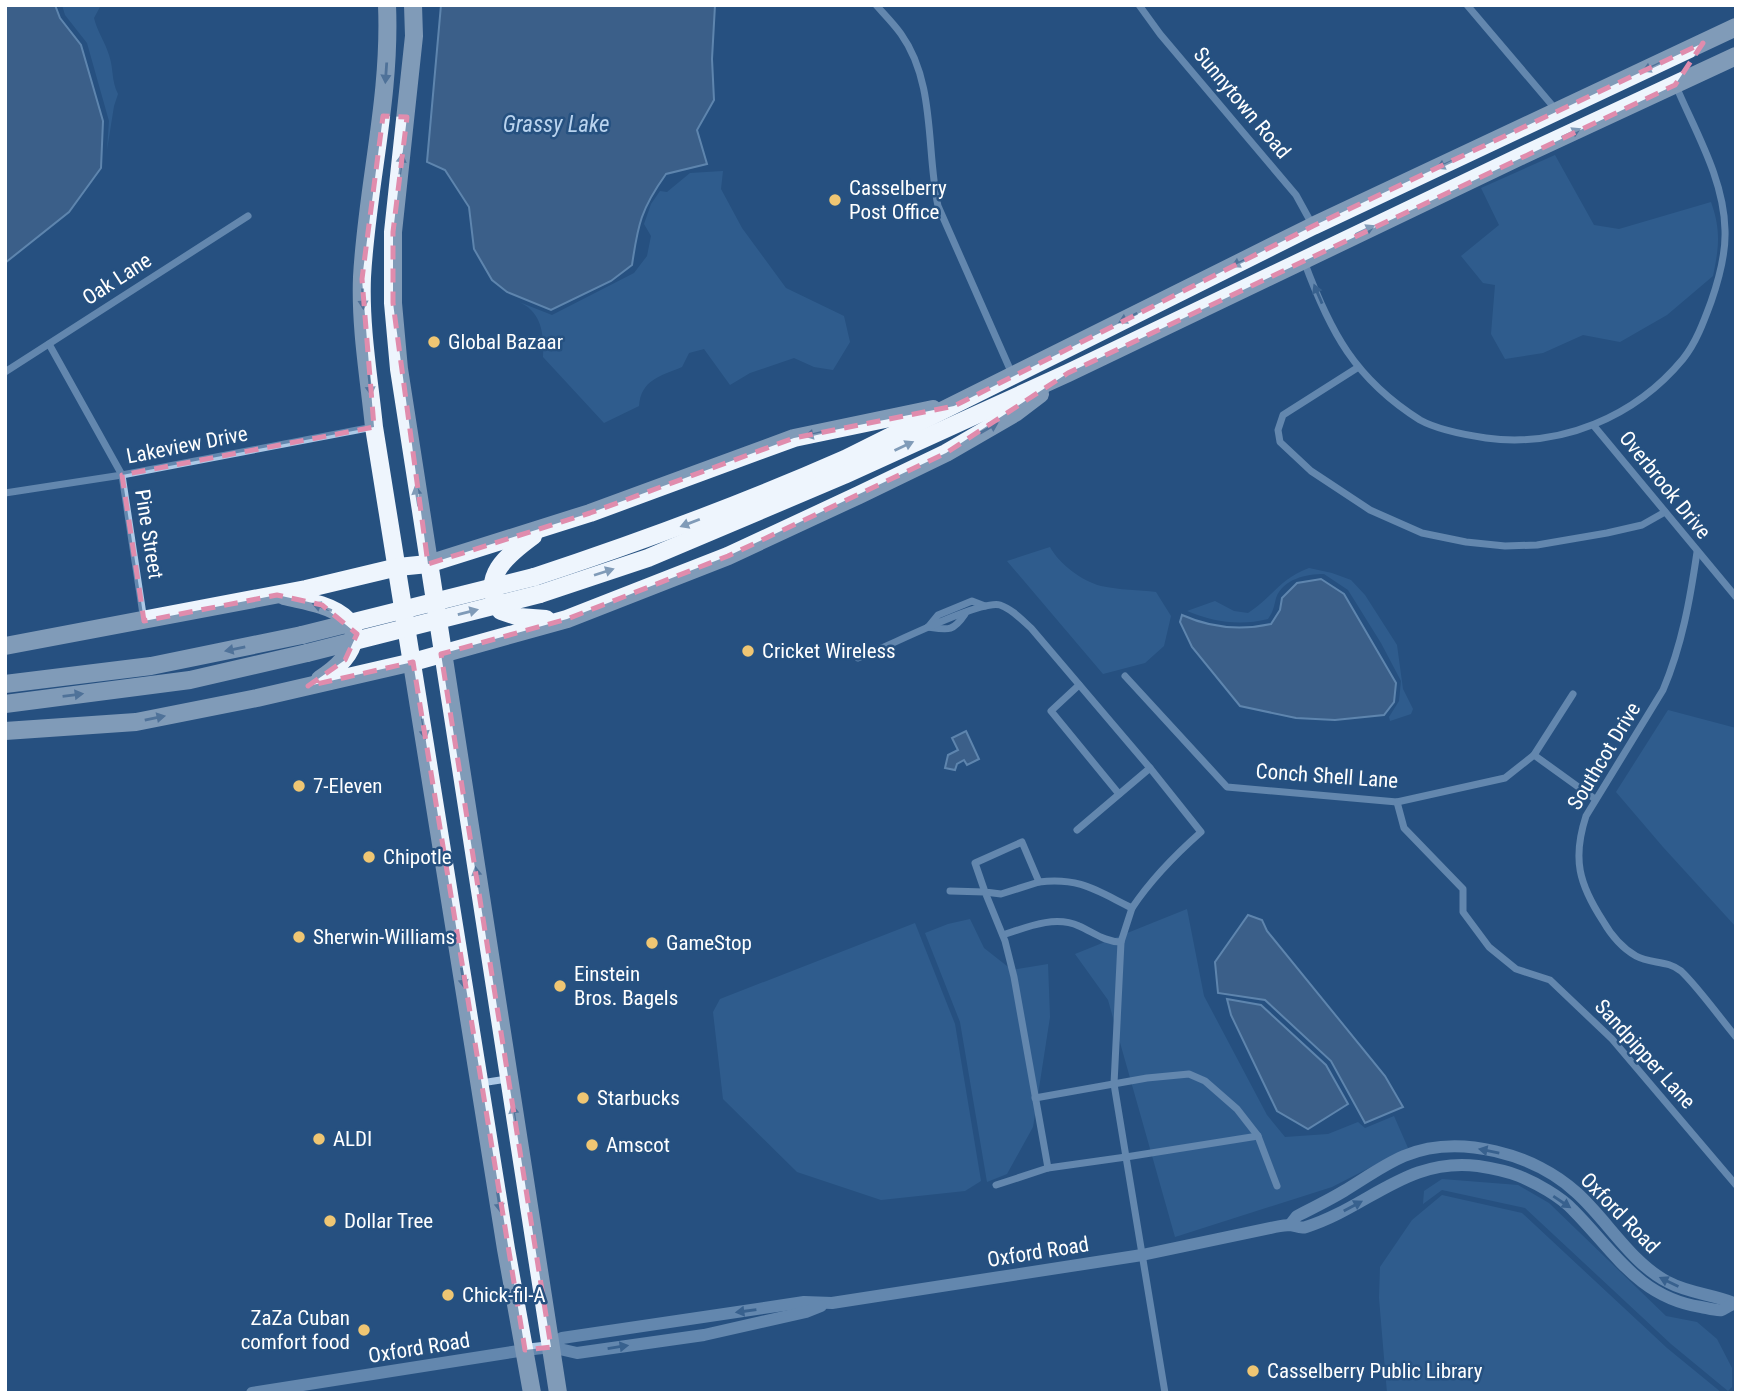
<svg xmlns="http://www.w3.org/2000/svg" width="1741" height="1398" viewBox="0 0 1741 1398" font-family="'Roboto Condensed',sans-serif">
<rect width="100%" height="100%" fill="#265180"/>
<g fill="#3b6b9e">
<path d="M62 5H101L94 18C97 31 105 42 109 55 114 70 111 80 118 94L114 106 107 150 109 121 87 43 65 15Z"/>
<path d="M1555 155 1594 225 1619 229 1711 202C1721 230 1719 247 1713 276L1667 315 1620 342 1583 335 1543 353 1505 359 1491 334 1495 285 1483 283 1461 256 1499 225 1481 188Z"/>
<path d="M723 171 721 189 742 228 786 288 844 316 850 342 833 370 814 367 794 358 750 373 730 385 704 349 689 353 682 367C660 376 641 380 639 406L604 423 543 357C544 334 542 312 519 302L552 315 634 273 647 256 651 236 644 224 651 204 660 191 667 192 690 173Z"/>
<path d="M1050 547C1059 564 1082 581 1101 586 1119 590 1139 590 1156 592L1171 616 1164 646 1145 663 1103 674 1007 561Z"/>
<path d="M1309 568 1332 573 1351 580 1365 595 1397 645 1403 689 1413 709 1411 714 1390 721 1389 717 1399 701 1401 681 1381 643 1348 590 1324 574C1306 574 1283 579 1276 598 1274 607 1273 612 1268 619 1240 626 1213 622 1187 611L1215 601 1234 611 1248 613C1273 597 1279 579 1309 568Z"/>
<polygon points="1668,710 1736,728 1736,927 1663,847 1616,792"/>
<polygon points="1187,909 1204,996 1267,1115 1285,1137 1328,1134 1358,1122 1365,1128 1394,1116 1408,1148 1332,1187 1175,1237 1108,1000 1075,954"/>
<polygon points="970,919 984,948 1012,970 1048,964 1050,1017 1033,1127 1007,1174 987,1182 960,1022 925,933 948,924"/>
<polygon points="915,923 955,1024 981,1181 965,1191 881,1200 797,1172 723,1099 713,1012 720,999"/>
<polygon points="1442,1179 1518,1185 1549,1203 1666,1316 1697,1322 1717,1339 1732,1368 1732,1387 1728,1391 1671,1344 1525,1208 1442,1190 1423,1204 1424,1191"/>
<polygon points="1442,1195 1522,1213 1667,1348 1722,1393 1387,1393 1379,1298 1380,1267 1412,1220"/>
</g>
<g fill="#547294" stroke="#a2c5e6" stroke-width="2">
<polygon points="5,5 55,5 60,18 81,45 103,121 101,168 69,212 5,263"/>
<path d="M441 5H715L712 59 714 100 697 130 707 164 666 174C641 209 638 224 632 265L611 281 551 310 507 292 492 280 474 249 469 207 445 170 427 162Z"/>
<path d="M1321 579 1344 594 1396 683 1394 702 1384 715 1335 720 1296 718 1240 706 1192 647 1180 622 1182 615C1211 628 1239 631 1271 624L1280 610 1282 598 1297 583Z"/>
<polygon points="966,731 979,759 967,765 964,760 957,764 955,770 945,768 948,755 958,750 952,738"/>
<polygon points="1248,915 1262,920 1267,931 1385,1076 1403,1107 1365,1123 1331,1061 1265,1000 1218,993 1215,962"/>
<polygon points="1227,999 1261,1005 1326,1065 1348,1104 1308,1129 1277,1111 1231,1015"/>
</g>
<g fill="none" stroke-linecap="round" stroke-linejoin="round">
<g stroke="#adc9e6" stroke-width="7">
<path d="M876 5C885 15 894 24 901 34 936 83 926 150 938 206L1013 376"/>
<polyline points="1139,5 1160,34 1296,195 1313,226"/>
<polyline points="1467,5 1557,111"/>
<path d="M1304 261C1330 332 1355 379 1420 420 1438 430 1466 435 1486 438 1561 448 1635 417 1683 359 1696 343 1704 321 1711 302 1719 279 1726 254 1725 230 1724 179 1695 131 1676 86"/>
<polyline points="49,344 122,475 144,621"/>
<polyline points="1357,368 1283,415 1278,430 1280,442 1311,471 1370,510 1422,533 1466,542 1505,546 1537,545 1607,533 1642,525 1665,512"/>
<polyline points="5,372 248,216"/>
<polyline points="1594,426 1736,597"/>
<polyline points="5,493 122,475 373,427"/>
<path d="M1697 552C1690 600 1682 645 1663 690L1586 816C1572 859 1579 884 1603 921 1611 935 1622 948 1636 956 1650 964 1668 960 1681 971 1698 987 1720 1018 1736 1037"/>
<polyline points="929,626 938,615 972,601 985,606"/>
<path d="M928 627C948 630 953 632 965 614"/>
<path d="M858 658C884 649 980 599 1000 605 1012 609 1022 620 1031 628L1150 768"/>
<polyline points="1125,676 1227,787 1397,802 1505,778 1534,755 1573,694"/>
<polyline points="1079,685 1051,711 1119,794"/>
<polyline points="1534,755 1595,799"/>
<polyline points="1397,802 1404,828 1463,889 1463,912 1489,947 1516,969 1550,980 1612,1039 1736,1185"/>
<path d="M1077 830 1150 768 1201 832C1175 855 1152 878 1132 908"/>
<polygon points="1022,842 1039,882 1001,894 985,892 975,863"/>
<polyline points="950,891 985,892 1005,941 1014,977 1048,1168 1126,1157 1165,1393"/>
<path d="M1003 935C1027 927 1055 915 1079 926 1093 932 1105 942 1121 942L1132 908C1097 891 1080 877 1039 882"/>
<polyline points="1121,942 1114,1084 1126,1157 1258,1136"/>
<polyline points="481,1083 507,1079"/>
<polyline points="1035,1098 1147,1078 1189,1074 1205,1081 1237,1109 1258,1136 1277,1186"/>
<polyline points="996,1185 1048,1168"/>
</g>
<g stroke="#adc9e6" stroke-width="12">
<path d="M1290 1225 1297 1216C1313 1208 1329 1200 1344 1191 1364 1179 1383 1165 1404 1156 1459 1133 1535 1154 1577 1193 1607 1220 1632 1264 1668 1282 1688 1293 1712 1294 1734 1303"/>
<path d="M551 1347 562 1338 804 1302 832 1303 1142 1255 1275 1227C1280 1226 1286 1225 1291 1225 1297 1226 1300 1229 1306 1227 1369 1207 1407 1157 1478 1166 1491 1168 1507 1171 1519 1176 1536 1183 1560 1196 1573 1210 1614 1251 1638 1297 1701 1307 1707 1308 1716 1311 1722 1310 1726 1308 1731 1304 1736 1303"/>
<polyline points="252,1393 525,1350 551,1347 577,1353 704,1335 806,1312 821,1306"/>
</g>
<g stroke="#eef5fd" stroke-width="18">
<path d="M387 5C391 98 367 185 362 277 360 327 369 378 374 427L506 1249 532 1393"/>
<polyline points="413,5 414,36 393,232 393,303 399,369 558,1393"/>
<path d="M533 536C507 555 478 578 501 611L519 617 546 619"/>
<path d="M534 577C640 542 743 504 845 459L1313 226 1736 27"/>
<polyline points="540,594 648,558 844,475 1068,373 1519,157 1736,56"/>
<path d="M284 596C296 599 309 601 321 605 373 622 356 656 320 679"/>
<polyline points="5,646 306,589 398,567 428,564 590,513 794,438 933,409"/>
<polyline points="5,684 151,666 302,635"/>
<polyline points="5,704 190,680 307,653"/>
<polyline points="5,731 136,722 257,698 413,662 567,619 728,556 859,495 946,453 1015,413 1040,394"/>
</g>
<g stroke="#eef5fd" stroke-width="18">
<polyline points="302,635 534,577"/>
<polyline points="307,653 540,594"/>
</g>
</g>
<defs><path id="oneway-solid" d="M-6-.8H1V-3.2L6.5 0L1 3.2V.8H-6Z" transform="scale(1.75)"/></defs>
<g fill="#809bb8">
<use href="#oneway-solid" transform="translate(1652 67) rotate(155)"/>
<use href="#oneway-solid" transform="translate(386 73) rotate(94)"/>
<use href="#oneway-solid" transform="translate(1571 133) rotate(-25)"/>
<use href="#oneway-solid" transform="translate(401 164) rotate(-83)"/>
<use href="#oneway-solid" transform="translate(1446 164) rotate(155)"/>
<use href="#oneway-solid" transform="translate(1365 230) rotate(-25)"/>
<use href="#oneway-solid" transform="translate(1241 262) rotate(154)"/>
<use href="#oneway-solid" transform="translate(363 299) rotate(88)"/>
<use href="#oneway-solid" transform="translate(1128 318) rotate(153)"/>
<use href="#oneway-solid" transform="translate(370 385) rotate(84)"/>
<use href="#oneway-solid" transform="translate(989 428) rotate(-30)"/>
<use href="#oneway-solid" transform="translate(815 434) rotate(167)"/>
<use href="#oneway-solid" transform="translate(904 446) rotate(-25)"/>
<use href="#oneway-solid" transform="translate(417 496) rotate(-99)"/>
<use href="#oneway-solid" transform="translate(690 523) rotate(159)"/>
<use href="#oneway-solid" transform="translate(604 572) rotate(-18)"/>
<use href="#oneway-solid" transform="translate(322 607) rotate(-160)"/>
<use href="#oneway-solid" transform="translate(468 612) rotate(-14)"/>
<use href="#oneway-solid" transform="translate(235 649) rotate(168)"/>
<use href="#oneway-solid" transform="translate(73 695) rotate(-7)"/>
<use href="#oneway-solid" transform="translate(155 718) rotate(-12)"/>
<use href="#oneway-solid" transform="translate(424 729) rotate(81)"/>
<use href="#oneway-solid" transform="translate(477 877) rotate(-99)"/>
<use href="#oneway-solid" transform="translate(463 978) rotate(81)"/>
<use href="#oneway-solid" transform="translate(514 1115) rotate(-99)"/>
<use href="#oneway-solid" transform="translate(499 1202) rotate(81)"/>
</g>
<g fill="#4e759f">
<use href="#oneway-solid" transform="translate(1318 294) rotate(-113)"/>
<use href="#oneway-solid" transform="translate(1489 1151) rotate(-169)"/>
<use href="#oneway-solid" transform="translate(1562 1202) rotate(34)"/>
<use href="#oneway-solid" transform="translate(1353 1206) rotate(-28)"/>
<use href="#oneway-solid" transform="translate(1669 1282) rotate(-154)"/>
<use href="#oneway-solid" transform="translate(746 1311) rotate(172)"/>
<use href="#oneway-solid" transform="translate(618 1347) rotate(-9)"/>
</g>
<path d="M0 0H1741V1398H0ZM1703 43 1675 85 1068 373 946 453 728 556 567 619 441 654 551 1347 525 1350 413 662 308 686 345 660 357 634 322 605 277 595 144 621 122 475 374 427 362 279 383 116 407 117 393 232V303L428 564 590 513 794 438 954 406 1313 226Z" fill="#265180" fill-opacity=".55" fill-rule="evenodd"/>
<path fill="none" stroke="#e08cad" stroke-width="5" stroke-dasharray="14 9" stroke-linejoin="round" d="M1703 43 1675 85 1068 373 946 453 728 556 567 619 441 654 551 1347 525 1350 413 662 308 686 345 660 357 634 322 605 277 595 144 621 122 475 374 427 362 279 383 116 407 117 393 232V303L428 564 590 513 794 438 954 406 1313 226Z"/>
<g fill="#efc673" stroke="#265180" stroke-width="2.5">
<circle cx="835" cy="200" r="7"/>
<circle cx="434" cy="342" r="7"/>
<circle cx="748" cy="651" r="7"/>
<circle cx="299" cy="786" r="7"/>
<circle cx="369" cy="857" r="7"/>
<circle cx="299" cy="937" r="7"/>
<circle cx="652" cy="943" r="7"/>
<circle cx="560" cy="986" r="7"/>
<circle cx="583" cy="1098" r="7"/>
<circle cx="319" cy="1139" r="7"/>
<circle cx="592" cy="1145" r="7"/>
<circle cx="330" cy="1221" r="7"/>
<circle cx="448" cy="1295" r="7"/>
<circle cx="364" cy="1330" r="7"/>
<circle cx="1253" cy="1371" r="7"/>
</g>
<g text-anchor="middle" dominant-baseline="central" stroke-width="5" stroke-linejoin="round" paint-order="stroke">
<g font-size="21" fill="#fff" stroke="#265180">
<text transform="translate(1242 103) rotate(50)">Sunnytown Road</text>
<text transform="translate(117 279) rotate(-33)">Oak Lane</text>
<text transform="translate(187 445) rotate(-11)">Lakeview Drive</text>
<text transform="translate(1665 485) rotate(51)">Overbrook Drive</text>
<text transform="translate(149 534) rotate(81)">Pine Street</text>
<text transform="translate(1604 756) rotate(-59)">Southcot Drive</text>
<text transform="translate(1327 776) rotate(4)">Conch Shell Lane</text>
<text transform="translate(1645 1054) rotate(48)">Sandpipper Lane</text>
<text transform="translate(1620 1213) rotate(46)">Oxford Road</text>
<text transform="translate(1038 1252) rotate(-9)">Oxford Road</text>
<text transform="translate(419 1348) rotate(-9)">Oxford Road</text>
</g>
<g font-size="21" fill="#fff" stroke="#265180" text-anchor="start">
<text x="849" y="188">Casselberry<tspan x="849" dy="24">Post Office</tspan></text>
<text x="448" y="342">Global Bazaar</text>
<text x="762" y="651">Cricket Wireless</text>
<text x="313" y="786">7-Eleven</text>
<text x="383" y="857">Chipotle</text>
<text x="313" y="937">Sherwin-Williams</text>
<text x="666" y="943">GameStop</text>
<text x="574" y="974">Einstein<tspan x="574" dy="24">Bros. Bagels</tspan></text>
<text x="597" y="1098">Starbucks</text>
<text x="333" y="1139">ALDI</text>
<text x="606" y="1145">Amscot</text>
<text x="344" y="1221">Dollar Tree</text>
<text x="462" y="1295">Chick-fil-A</text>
<text x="350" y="1318" text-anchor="end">ZaZa Cuban<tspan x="350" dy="24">comfort food</tspan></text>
<text x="1267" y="1371">Casselberry Public Library</text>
</g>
<g font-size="23" font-style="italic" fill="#b9d3ee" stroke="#265180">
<text x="556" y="124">Grassy Lake</text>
</g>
</g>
<rect width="1741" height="1398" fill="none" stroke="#ffffff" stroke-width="14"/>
</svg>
